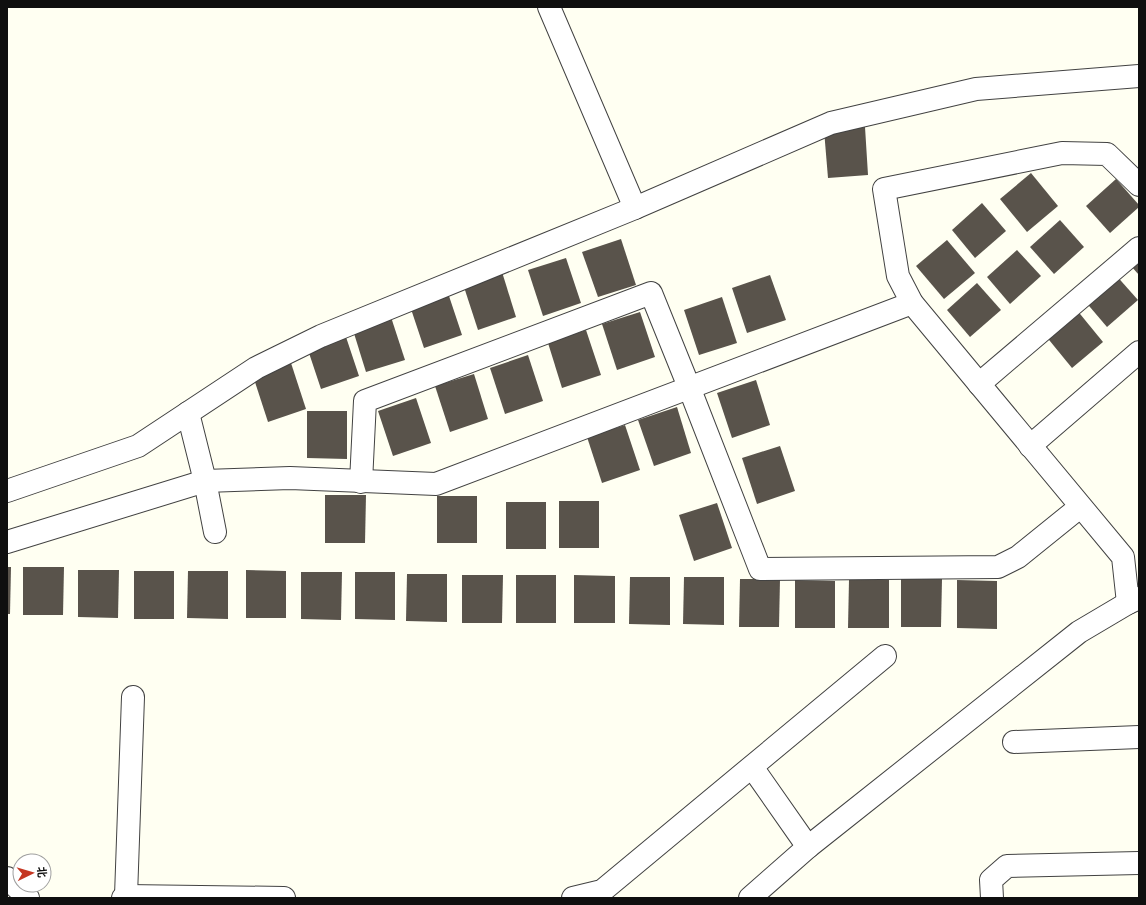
<svg xmlns="http://www.w3.org/2000/svg" width="1146" height="905" viewBox="0 0 1146 905" font-family="'Noto Serif','Noto Sans SC',serif">
<rect width="100%" height="100%" fill="#fffff2"/>
<g fill="#59534b">
<polygon points="865,127 868,175 828,178 824,130"/>
<polygon points="1031,173 1058,206 1027,232 1000,199"/>
<polygon points="1116,179 1139,205 1139,207 1110,233 1086,206"/>
<polygon points="982,203 1006,231 975,258 952,230"/>
<polygon points="1060,220 1084,247 1054,274 1030,247"/>
<polygon points="621,239 636,285 598,297 582,252"/>
<polygon points="947,240 975,273 944,299 916,266"/>
<polygon points="1017,250 1041,276 1010,304 987,277"/>
<polygon points="566,258 581,303 543,316 528,270"/>
<polygon points="1139,259 1139,275 1131,266"/>
<polygon points="502,272 516,317 478,330 463,284"/>
<polygon points="1114,273 1138,300 1107,327 1084,300"/>
<polygon points="770,275 786,320 747,333 732,288"/>
<polygon points="977,283 1001,310 970,337 947,310"/>
<polygon points="447,290 462,335 424,348 409,303"/>
<polygon points="722,297 737,343 699,355 684,310"/>
<polygon points="1076,309 1103,342 1072,368 1045,335"/>
<polygon points="640,312 655,357 617,370 602,324"/>
<polygon points="390,314 405,360 366,372 352,327"/>
<polygon points="586,330 601,375 562,388 548,343"/>
<polygon points="344,331 359,376 321,389 306,344"/>
<polygon points="528,355 543,401 505,414 490,368"/>
<polygon points="291,363 306,409 268,422 253,376"/>
<polygon points="474,374 488,419 450,432 435,386"/>
<polygon points="756,380 770,425 732,438 717,393"/>
<polygon points="416,398 431,443 393,456 378,411"/>
<polygon points="677,407 691,453 654,466 638,420"/>
<polygon points="307,411 347,411 347,459 307,458"/>
<polygon points="625,425 640,470 602,483 587,437"/>
<polygon points="780,446 795,491 757,504 742,458"/>
<polygon points="325,495 366,495 365,543 325,543"/>
<rect x="437" y="496" width="40" height="47"/>
<rect x="559" y="501" width="40" height="47"/>
<rect x="506" y="502" width="40" height="47"/>
<polygon points="717,503 732,548 694,561 679,515"/>
<polygon points="7,567 11,567 10,614 7,614"/>
<polygon points="23,567 64,567 63,615 23,615"/>
<polygon points="78,570 119,570 118,618 78,617"/>
<polygon points="246,570 286,571 286,618 246,618"/>
<rect x="134" y="571" width="40" height="48"/>
<polygon points="188,571 228,571 228,619 187,618"/>
<polygon points="301,572 342,572 341,620 301,619"/>
<polygon points="355,572 395,572 395,620 355,619"/>
<polygon points="407,574 447,574 447,622 406,621"/>
<polygon points="462,575 503,575 502,623 462,623"/>
<rect x="516" y="575" width="40" height="48"/>
<polygon points="574,575 615,576 615,623 574,623"/>
<polygon points="630,577 670,577 670,625 629,624"/>
<polygon points="684,577 724,577 724,625 683,624"/>
<polygon points="740,579 780,579 779,627 739,627"/>
<polygon points="901,579 942,579 941,627 901,627"/>
<polygon points="795,580 835,581 835,628 795,628"/>
<polygon points="849,580 889,580 889,628 848,628"/>
<polygon points="957,580 997,581 997,629 957,628"/>
</g>
<g fill="none" stroke-linecap="round" stroke-linejoin="round">
<g stroke="#424242" stroke-width="24">
<g id="minor">
<polyline points="549,7 635,208"/>
<polyline points="979,384 1139,248"/>
<polyline points="188,413 205,481 215,532"/>
<polyline points="1030,446 1139,352"/>
<polyline points="361,482 365,401 651,293 689,387 760,569 998,567 1018,557 1080,507"/>
<polyline points="7,491 138,446 256,368 321,336 635,208 831,123 976,89 1139,76"/>
<polyline points="7,542 205,481 290,478 436,484 912,303"/>
<polyline points="1128,603 1123,557 912,303 898,276 884,189 1062,153 1107,154 1139,185"/>
<polyline points="1014,742 1139,737"/>
<polyline points="752,767 808,847"/>
<polyline points="7,878 28,898"/>
<polyline points="126,896 133,697"/>
<polyline points="123,898 126,896 284,898"/>
<polyline points="573,898 602,891 885,656"/>
<polyline points="750,898 808,847 1079,632 1128,603 1139,598"/>
<polyline points="992,898 991,880 1007,866 1139,863"/>
</g>
</g>
<use href="#minor" stroke="#fff" stroke-width="22"/>
</g>
<rect width="1146" height="905" fill="none" stroke="#0f0f0f" stroke-width="16"/>
<g transform="translate(32 873) rotate(85)"><circle r="19" fill="#ffffff" stroke="#9f9f9f"/>
<path d="M0-3L7 15L0 10L-7 15Z" fill="#c53622"/>
<text y="-6" font-size="11" font-weight="bold" text-anchor="middle" fill="#0f0f0f">北</text>
</g>
</svg>
